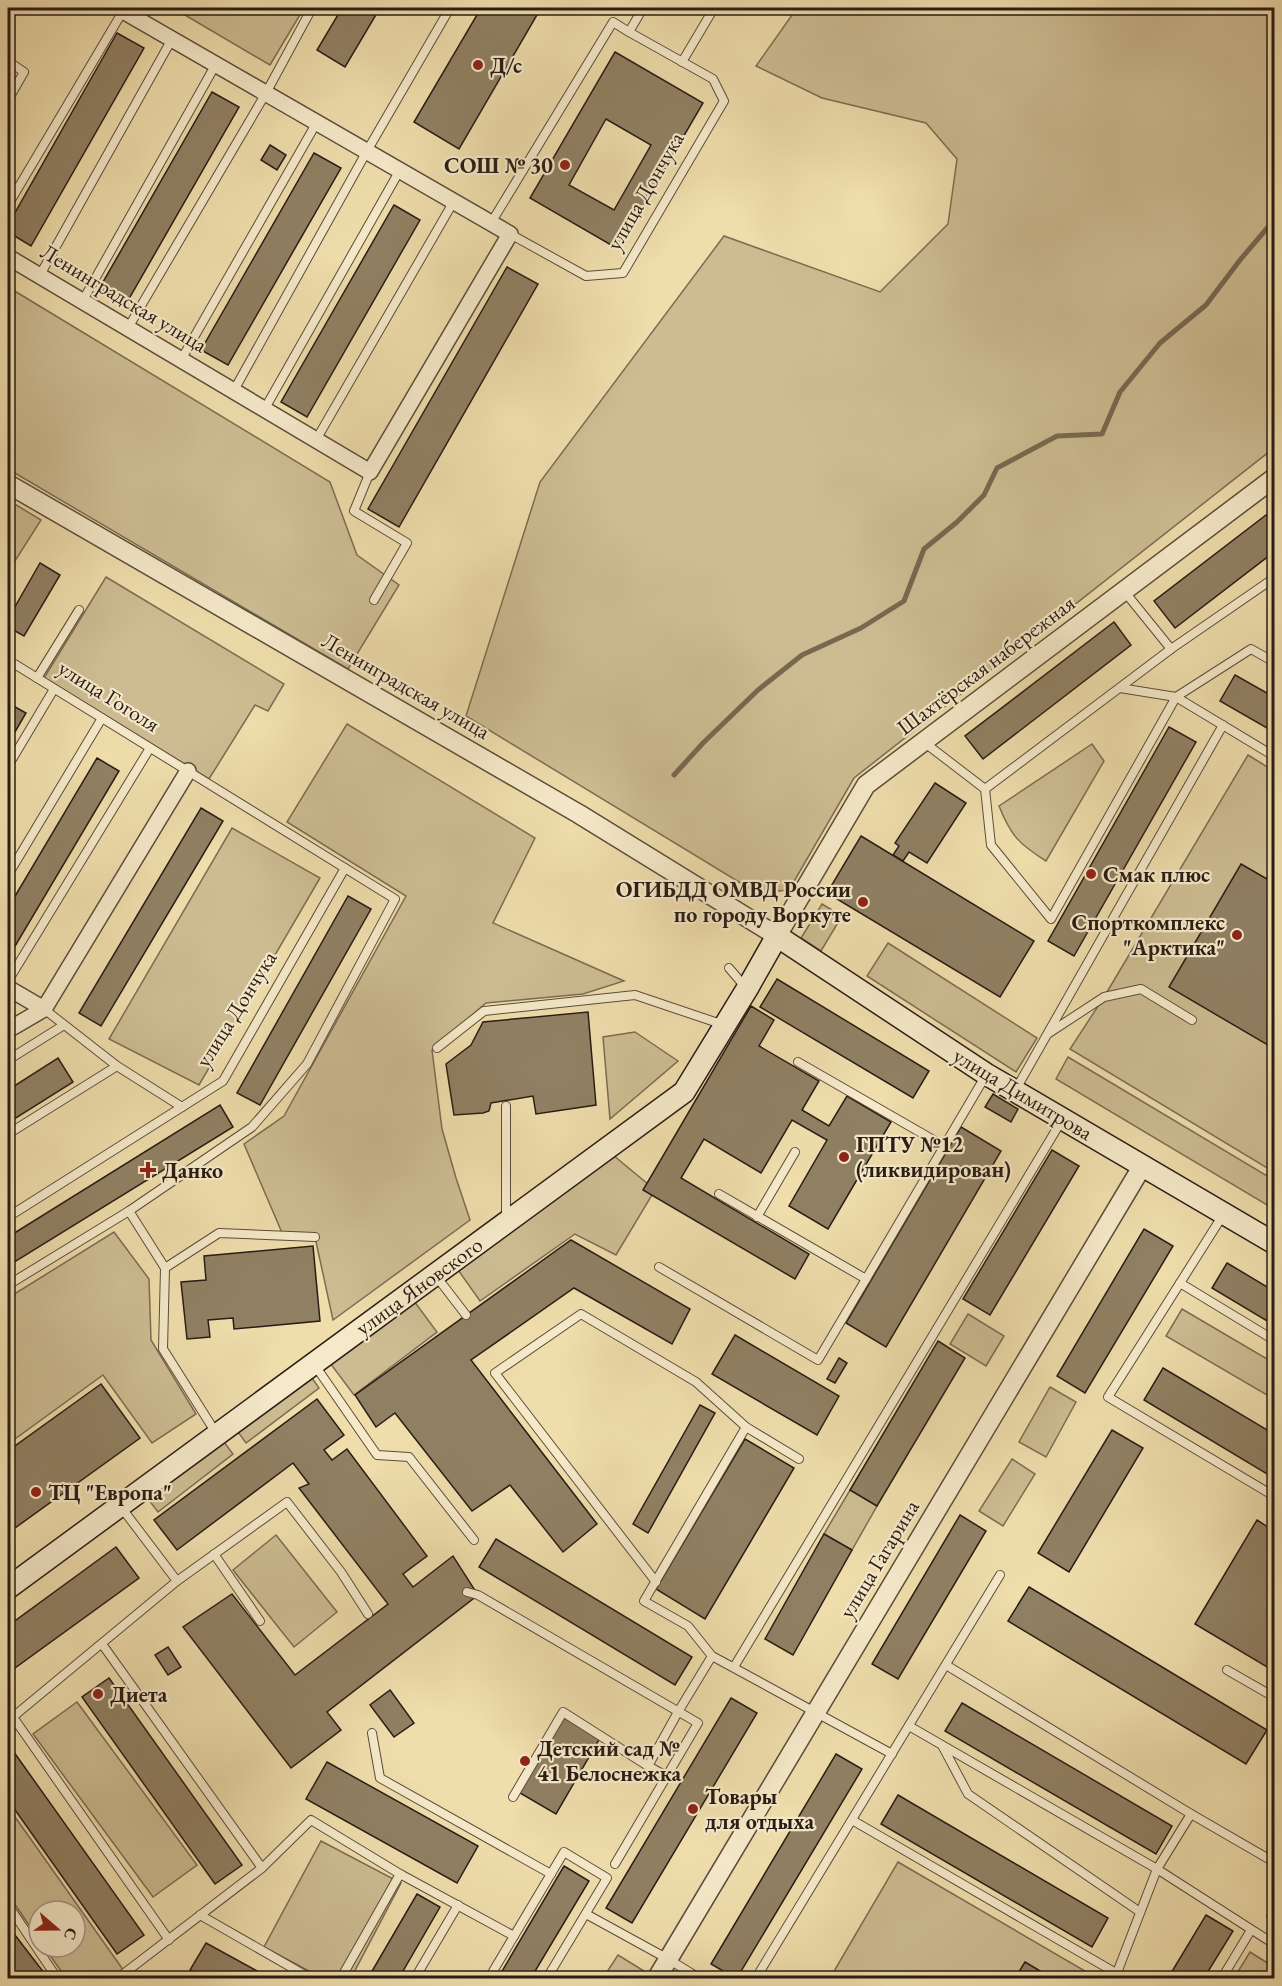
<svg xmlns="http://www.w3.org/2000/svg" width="1282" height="1986" viewBox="0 0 1282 1986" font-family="'EB Garamond',serif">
<rect width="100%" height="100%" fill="#efddac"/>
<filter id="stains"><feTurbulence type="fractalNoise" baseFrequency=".00333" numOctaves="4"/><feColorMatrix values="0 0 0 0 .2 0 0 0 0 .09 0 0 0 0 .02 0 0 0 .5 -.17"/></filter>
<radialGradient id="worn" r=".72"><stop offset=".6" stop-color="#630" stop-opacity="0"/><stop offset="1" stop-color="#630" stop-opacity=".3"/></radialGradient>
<g fill="#cdbc92" stroke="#7b6c53" stroke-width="1.5">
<polygon points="173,8 304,8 270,65"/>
<polygon points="797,8 1274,8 1274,448 854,778 789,890 757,893 466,716 540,482 724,236 880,292 948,224 957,159 926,123 822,98 756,66"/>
<polygon points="8,287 330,482 357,555 399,585 348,669 8,469"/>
<polygon points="8,500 41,520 8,572"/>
<polygon points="106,577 284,684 268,711 255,705 209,779 44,678"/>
<polygon points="347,724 535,838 493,923 624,981 583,994 486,1003 432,1050 442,1129 456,1178 470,1220 333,1320 315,1237 283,1235 244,1144 284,1116 406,896 287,822"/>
<path d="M1092 744 1104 761 1046 861C1019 844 1011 836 999 806Z"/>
<polygon points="1248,755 1274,771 1274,1172 1070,1049 1104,997"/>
<polygon points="232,828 320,878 199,1085 109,1039"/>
<polygon points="822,904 842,916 821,951 801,938"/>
<polygon points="888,943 1037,1038 1016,1072 867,976"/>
<polygon points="635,1032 678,1061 610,1119 603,1037"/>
<polygon points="1068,1057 1274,1180 1274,1209 1056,1079"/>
<polygon points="613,1155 655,1190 616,1255 575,1234 480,1301 456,1267"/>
<polygon points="114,1232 149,1279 151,1340 196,1414 152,1443 103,1375 8,1444 8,1298"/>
<polygon points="414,1301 437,1332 354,1395 330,1363"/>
<polygon points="1182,1309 1274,1363 1274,1399 1166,1336"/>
<polygon points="968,1314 1004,1336 986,1366 950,1344"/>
<polygon points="312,1378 319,1388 246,1443 238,1432"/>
<polygon points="1050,1387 1076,1402 1046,1457 1019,1442"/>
<polygon points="224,1442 233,1454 158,1512 148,1499"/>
<polygon points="1012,1459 1035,1474 1003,1526 979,1511"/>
<polygon points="850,1490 877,1506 852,1550 824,1534"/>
<polygon points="276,1535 337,1612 294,1647 233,1570"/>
<polygon points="77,1702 197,1865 153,1897 33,1734"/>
<polygon points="8,1807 129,1978 66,1978 44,1947 75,1947 75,1911 39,1911 39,1940 8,1894"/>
<polygon points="321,1841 401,1883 351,1978 322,1978 264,1947"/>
<polygon points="898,1862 1097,1978 830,1978"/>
<polygon points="1250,1952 1274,1967 1274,1978 1234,1978"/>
<polygon points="618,1955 644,1971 639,1978 603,1978"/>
</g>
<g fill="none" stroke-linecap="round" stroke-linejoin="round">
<polyline stroke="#786850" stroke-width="5" points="674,775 703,743 758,690 802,655 861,628 904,601 924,549 957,522 984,495 997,468 1057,436 1102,434 1120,392 1160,343 1206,305 1240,260 1274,220"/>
</g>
<g fill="#908063" stroke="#291c14" stroke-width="1.5" fill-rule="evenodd">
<polygon points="342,8 380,8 345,67 317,50"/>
<polygon points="481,8 541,8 459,149 414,122"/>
<polygon points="117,33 144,48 31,246 8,232 8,225"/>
<path d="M615 52 703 103 618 249 530 198ZM606 119 651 145 614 210 569 185Z"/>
<polygon points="212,92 239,107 126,304 99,289"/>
<polygon points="270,145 286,155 277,170 261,160"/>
<polygon points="314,153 341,168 228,365 201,350"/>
<polygon points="394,205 420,220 307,417 281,402"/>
<polygon points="507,267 538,284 399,527 368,509"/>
<polygon points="1266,515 1274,525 1274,552 1175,628 1154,601"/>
<polygon points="40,563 60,575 24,636 8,627 8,619"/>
<polygon points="1114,622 1131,645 983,759 965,736"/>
<polygon points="1235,675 1274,697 1274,732 1220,701"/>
<polygon points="8,703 26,713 8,744"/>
<polygon points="1169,727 1196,742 1074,956 1048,941"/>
<polygon points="97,758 119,771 8,958 8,908"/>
<polygon points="935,783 966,803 927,863 909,852 903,861 893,855 899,846 895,843"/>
<polygon points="201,808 223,821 101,1026 79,1013"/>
<polygon points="861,836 1034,941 1000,997 827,893"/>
<polygon points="1241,864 1274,883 1274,1045 1273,1048 1169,987"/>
<polygon points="348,896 371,909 260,1105 237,1093"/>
<polygon points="777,979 929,1071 913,1098 760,1007"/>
<polygon points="751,1006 774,1020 759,1046 819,1081 802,1110 829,1126 847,1096 891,1122 828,1229 789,1206 827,1140 792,1120 761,1173 704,1139 681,1178 809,1254 795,1279 643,1190"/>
<polygon points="588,1012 596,1105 536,1114 533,1096 491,1103 489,1111 483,1113 454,1115 446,1064 471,1045 483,1022"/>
<polygon points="58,1058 73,1082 8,1123 8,1090"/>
<polygon points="993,1094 1018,1109 1011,1122 985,1107"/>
<polygon points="220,1105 233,1127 8,1266 8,1237"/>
<polygon points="961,1127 1001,1151 886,1347 846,1323"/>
<polygon points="1052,1150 1079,1166 990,1315 963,1299"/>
<polygon points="1144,1229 1173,1246 1085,1393 1057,1376"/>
<polygon points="571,1240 690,1309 672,1344 574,1288 471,1360 597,1524 563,1552 510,1485 472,1511 395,1413 376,1427 355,1395"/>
<polygon points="313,1246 320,1321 234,1329 233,1318 208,1320 210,1337 187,1339 181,1282 206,1280 204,1256"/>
<polygon points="1227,1263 1274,1291 1274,1325 1212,1288"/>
<polygon points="735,1335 839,1396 817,1435 712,1374"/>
<polygon points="938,1341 965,1358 877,1506 850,1490"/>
<polygon points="839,1358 847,1363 835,1383 827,1379"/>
<polygon points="1163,1368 1274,1434 1274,1478 1144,1400"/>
<polygon points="101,1384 140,1438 8,1533 8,1451"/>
<polygon points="317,1399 344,1435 324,1450 332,1460 347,1449 427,1556 403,1574 413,1587 453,1556 478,1595 327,1712 341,1730 291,1768 183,1627 232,1594 295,1675 388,1604 299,1488 309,1484 293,1463 177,1550 154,1520"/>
<polygon points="700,1405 715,1413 648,1533 633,1524"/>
<polygon points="1112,1430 1143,1448 1069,1572 1038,1553"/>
<polygon points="745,1439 794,1468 705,1619 656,1589"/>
<polygon points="960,1515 986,1531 898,1679 872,1664"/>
<polygon points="1257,1520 1274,1531 1274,1671 1195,1624"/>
<polygon points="824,1534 852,1550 793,1655 765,1639"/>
<polygon points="496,1539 692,1657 675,1685 479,1567"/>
<polygon points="116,1547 139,1578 8,1673 8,1626"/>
<polygon points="1029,1587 1267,1730 1246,1764 1008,1621"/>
<polygon points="168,1647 181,1667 168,1675 155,1655"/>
<polygon points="109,1678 242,1865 215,1884 82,1697"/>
<polygon points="390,1690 414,1723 394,1737 370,1705"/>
<polygon points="731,1698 757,1713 632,1923 606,1908"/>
<polygon points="962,1703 1172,1826 1156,1854 945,1731"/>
<polygon points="563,1717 600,1738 556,1814 520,1793"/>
<polygon points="11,1748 144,1935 117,1954 8,1800 8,1750"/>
<polygon points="836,1754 862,1769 737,1978 735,1978 711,1964"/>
<polygon points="327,1762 478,1846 457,1883 306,1799"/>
<polygon points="898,1795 1108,1918 1092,1947 881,1824"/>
<polygon points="564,1866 589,1881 531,1978 498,1978"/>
<polygon points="417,1894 440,1907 399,1978 368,1978"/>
<polygon points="1274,1904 1274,1920 1267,1916"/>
<polygon points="1206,1915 1233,1931 1204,1978 1168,1978"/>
<polygon points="8,1926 48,1978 8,1977"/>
<polygon points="206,1943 270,1978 206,1978 190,1970"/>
<polygon points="1025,1962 1052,1978 1015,1978"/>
</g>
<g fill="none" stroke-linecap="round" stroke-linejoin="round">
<g stroke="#5a4c3a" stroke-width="10">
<g id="service">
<polyline points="8,61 24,72 8,100"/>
<polyline points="682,62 714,8"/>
<polyline points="8,205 123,11"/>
<polyline points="491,223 613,22 629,32"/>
<polyline points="510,234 586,276 623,273 724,101 713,79 629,32 643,8"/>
<polyline points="40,275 172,39"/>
<polyline points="82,302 216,64"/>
<polyline points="128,328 266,93 312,8"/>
<polyline points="181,360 317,122"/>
<polyline points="233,392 367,151 450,8"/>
<polyline points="264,410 400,170"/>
<polyline points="316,440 454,201"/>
<polyline points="370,472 354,511 407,543 374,600"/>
<polyline points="1124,591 1171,649"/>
<polyline points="8,660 395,899 307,1064 252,1127 129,1211 8,1285"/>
<polyline points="37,678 79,610"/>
<polyline points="1120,688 1176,697 1274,756"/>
<polyline points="925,743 985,789 991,845 1051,919 1176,697 1251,649 1274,662"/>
<polyline points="8,766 54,689"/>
<polyline points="985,789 1171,649 1274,578"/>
<polyline points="8,875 102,718"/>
<polyline points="729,968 746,988"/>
<polyline points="8,981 150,748"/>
<polyline points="44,1009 117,1066 182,1107"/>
<polyline points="1049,1033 1104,997 1141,989 1192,1020"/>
<polyline points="437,1048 484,1011 635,995 724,1025"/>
<polyline points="8,1060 64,1025"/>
<polyline points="798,1062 944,1146"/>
<polyline points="1016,1089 1223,725"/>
<polyline points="506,1106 506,1218"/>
<polyline points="8,1134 117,1066"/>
<polyline points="719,1194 866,1279 986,1075"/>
<polyline points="129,1211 165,1268 163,1349 216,1433"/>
<polyline points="1223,1215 1108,1397 1274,1496"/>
<polyline points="8,1217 223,1081 345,868"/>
<polyline points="757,1217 795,1152"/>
<polyline points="659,1267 818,1360 866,1279"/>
<polyline points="165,1268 219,1233 315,1237"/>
<polyline points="436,1276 466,1315"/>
<polyline points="1180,1283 1274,1340"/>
<polyline points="314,1364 377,1455 409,1457 474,1540"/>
<polyline points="121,1507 177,1581"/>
<polyline points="214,1554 260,1621"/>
<polyline points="656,1582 495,1373 581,1314 696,1382 746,1427 799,1459"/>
<polyline points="467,1592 478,1595 698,1723 615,1864"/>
<polyline points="102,1644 262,1868 118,1978"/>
<polyline points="712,1656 688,1626 644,1601 746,1427"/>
<polyline points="946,1665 1191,1814 1274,1862"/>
<polyline points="734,1667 1062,1120"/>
<polyline points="1227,1670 1274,1697"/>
<polyline points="13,1717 169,1940"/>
<polyline points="8,1721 177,1581 287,1502 341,1572 368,1614"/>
<polyline points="909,1726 1157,1869 1274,1944"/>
<polyline points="372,1733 380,1778 551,1874"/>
<polyline points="943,1747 968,1794 1140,1912"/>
<polyline points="648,1766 678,1712 712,1656 892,1754"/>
<polyline points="1272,1790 1274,1785"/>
<polyline points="513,1797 563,1712 648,1766 668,1777"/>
<polyline points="852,1820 1116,1973"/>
<polyline points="262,1868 311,1820 400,1874"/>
<polyline points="8,1905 57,1978"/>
<polyline points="586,1914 668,1959 699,1978"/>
<polyline points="200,1915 310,1978"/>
<polyline points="341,1978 400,1874 514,1936"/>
<polyline points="415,1978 458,1905"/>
<polyline points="489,1978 564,1852 607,1878 547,1978"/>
<polyline points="756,1978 1000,1575"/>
<polyline points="1115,1978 1157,1869 1191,1814"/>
<polyline points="1222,1978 1251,1930"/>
</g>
</g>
<g stroke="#5a4c3a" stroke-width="18">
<g id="minor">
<polyline points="8,257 370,472 510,234 123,11"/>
<polyline points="8,988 44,1009"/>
<polyline points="8,1030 44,1009 188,771"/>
</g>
</g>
<g stroke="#5a4c3a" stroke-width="21">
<g id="tertiary">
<polyline points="8,484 579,814 777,936 866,785 1274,478"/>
<polyline points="657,1978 1143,1165"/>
</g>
</g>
<g stroke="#291c14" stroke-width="24">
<polyline id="secondary" points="8,1588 684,1092 747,989 777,936 986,1074 1274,1243"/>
</g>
<use href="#service" stroke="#f5e9c9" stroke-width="8"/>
<use href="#minor" stroke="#f5e9c9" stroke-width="15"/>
<use href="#tertiary" stroke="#f5e9c9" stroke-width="18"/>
<use href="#secondary" stroke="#f5e9c9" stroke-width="21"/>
</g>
<g fill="#8f2418" stroke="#f5e9c9" stroke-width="2">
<circle cx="478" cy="65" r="6"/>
<circle cx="565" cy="165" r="6"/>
<circle cx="1091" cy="874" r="6"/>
<circle cx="863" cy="902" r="6"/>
<circle cx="1237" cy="935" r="6"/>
<circle cx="844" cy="1157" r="6"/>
<path d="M145 1161h6v6h6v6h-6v6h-6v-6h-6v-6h6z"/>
<circle cx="36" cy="1492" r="6"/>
<circle cx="98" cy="1694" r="6"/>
<circle cx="525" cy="1761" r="6"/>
<circle cx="693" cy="1809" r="6"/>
</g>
<g text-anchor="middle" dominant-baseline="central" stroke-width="4.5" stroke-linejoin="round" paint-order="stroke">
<g font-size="22" font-weight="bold" fill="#291c14" stroke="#f5e9c9" text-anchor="start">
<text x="490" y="65">Д/с</text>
<text x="553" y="165" text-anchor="end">СОШ № 30</text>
<text x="1103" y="874">Смак плюс</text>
<text x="851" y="889" text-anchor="end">ОГИБДД ОМВД России<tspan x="851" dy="25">по городу Воркуте</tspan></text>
<text x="1225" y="922" text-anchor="end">Спорткомплекс<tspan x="1225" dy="25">"Арктика"</tspan></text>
<text x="856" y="1144">ГПТУ №12<tspan x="856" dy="25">(ликвидирован)</tspan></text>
<text x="162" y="1170">Данко</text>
<text x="48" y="1492">ТЦ "Европа"</text>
<text x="110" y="1694">Диета</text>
<text x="537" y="1748">Детский сад №<tspan x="537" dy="25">41 Белоснежка</tspan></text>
<text x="705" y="1796">Товары<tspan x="705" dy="25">для отдыха</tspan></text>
</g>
<g font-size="22" fill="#291c14" stroke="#f5e9c9">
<text transform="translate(645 191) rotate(-60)">улица Дончука</text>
<text transform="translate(124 298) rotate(31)">Ленинградская улица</text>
<text transform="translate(986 665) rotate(-37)">Шахтёрская набережная</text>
<text transform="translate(406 686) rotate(30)">Ленинградская улица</text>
<text transform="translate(109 696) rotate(32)">улица Гоголя</text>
<text transform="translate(236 1009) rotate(-58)">улица Дончука</text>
<text transform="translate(1023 1094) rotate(31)">улица Димитрова</text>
<text transform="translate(419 1286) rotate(-36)">улица Яновского</text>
<text transform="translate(879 1559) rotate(-59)">улица Гагарина</text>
</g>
</g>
<rect width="1282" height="1986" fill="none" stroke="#efddac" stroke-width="30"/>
<rect x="9" y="9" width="1264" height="1968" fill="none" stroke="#291c14" stroke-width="3"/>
<rect x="15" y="15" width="1252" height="1956" fill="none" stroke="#291c14" stroke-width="1.5"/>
<g transform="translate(57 1929) rotate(110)"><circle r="28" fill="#f5e9c9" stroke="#a39781" stroke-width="1.5"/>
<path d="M0-4.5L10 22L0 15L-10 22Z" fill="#8f2418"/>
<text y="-9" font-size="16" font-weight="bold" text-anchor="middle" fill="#291c14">С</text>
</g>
<rect width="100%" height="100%" filter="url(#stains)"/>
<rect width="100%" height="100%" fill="url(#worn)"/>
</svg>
